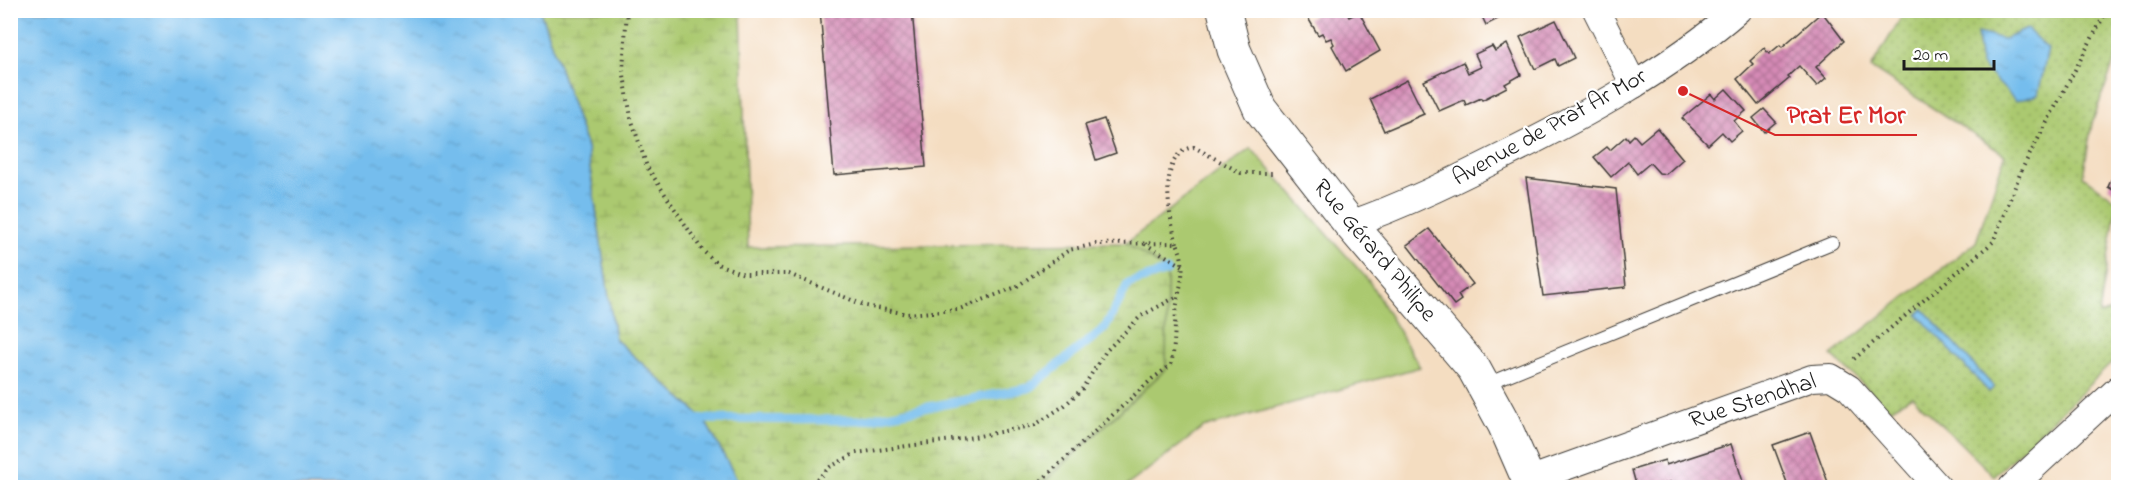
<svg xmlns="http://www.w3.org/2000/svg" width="2129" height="498" viewBox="0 0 2129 498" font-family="'Indie Flower',sans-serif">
<defs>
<pattern id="wetland-marsh" width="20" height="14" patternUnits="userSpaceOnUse" patternTransform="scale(1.5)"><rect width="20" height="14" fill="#abc970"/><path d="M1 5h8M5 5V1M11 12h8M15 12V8" fill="none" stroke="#93ac60"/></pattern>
<pattern id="park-dots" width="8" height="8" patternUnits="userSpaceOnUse" patternTransform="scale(1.5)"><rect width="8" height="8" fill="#abc970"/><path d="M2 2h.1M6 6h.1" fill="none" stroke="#93ac60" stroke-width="1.8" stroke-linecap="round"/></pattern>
<pattern id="water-ripples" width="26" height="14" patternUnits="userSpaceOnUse" patternTransform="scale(1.5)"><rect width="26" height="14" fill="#75bded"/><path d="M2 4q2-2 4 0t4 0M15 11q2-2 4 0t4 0" fill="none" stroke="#65a2cb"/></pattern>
<pattern id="building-cross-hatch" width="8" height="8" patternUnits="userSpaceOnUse" patternTransform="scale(1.5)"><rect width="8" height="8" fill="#d58ab6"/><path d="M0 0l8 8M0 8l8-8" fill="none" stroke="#ac7093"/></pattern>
</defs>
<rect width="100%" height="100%" fill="#fff"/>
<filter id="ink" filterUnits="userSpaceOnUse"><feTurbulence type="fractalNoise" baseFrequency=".0167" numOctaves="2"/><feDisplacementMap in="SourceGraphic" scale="12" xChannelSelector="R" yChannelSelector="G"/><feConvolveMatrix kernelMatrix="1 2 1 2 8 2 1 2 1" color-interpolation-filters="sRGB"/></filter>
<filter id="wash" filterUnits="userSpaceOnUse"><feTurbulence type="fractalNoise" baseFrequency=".008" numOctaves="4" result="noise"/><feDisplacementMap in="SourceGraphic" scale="24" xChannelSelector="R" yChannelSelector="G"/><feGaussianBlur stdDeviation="1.35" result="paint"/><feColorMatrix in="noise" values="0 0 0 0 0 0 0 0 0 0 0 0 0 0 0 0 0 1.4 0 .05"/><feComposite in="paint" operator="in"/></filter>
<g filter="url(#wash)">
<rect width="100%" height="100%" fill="#f4ddc1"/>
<polygon fill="#abc970" stroke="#647246" stroke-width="1.5" points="1251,148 1369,281 1420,367 1203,428 1125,487 1038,488 1166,369 1167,271 1126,243"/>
<polygon fill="url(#wetland-marsh)" stroke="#647246" stroke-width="1.5" points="540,11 741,11 748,247 1126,243 1167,271 1166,369 1038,487 741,487 704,419 615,339 587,148"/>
<polygon fill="url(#park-dots)" stroke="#647246" stroke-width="1.5" points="1905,11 2118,11 2118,51 2092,123 2083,176 2117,201 2099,315 2118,308 2118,357 1994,476 1912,396 1890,409 1831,355 1976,242 2005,155 1871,68"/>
<g fill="url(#water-ripples)" stroke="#486c84" stroke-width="1.5">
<polygon points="10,11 540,11 587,148 615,339 704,419 741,487 11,487"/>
<polygon points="2027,29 2048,49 2038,95 2016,101 1981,65 1977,33 2004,39"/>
<polygon points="1923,309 1994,387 1989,392 1918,315"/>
</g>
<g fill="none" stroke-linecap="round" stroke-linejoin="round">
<polyline stroke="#75bded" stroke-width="9" points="692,421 704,419 860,420 1029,388 1105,328 1128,284 1167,271"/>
</g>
<g id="blocks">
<g fill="url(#building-cross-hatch)">
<polygon points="820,10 912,10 926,167 834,175"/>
<polygon points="1323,10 1345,10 1349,17 1359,12 1380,51 1346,71 1332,46 1334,44 1331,38 1326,40 1322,33 1318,35 1308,18"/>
<polygon points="1479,10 1515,10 1486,25"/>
<polygon points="1822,12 1844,41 1816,67 1826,78 1817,86 1799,66 1788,76 1790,78 1758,105 1737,79 1753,64 1750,61 1764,48 1769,54 1780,45 1782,47"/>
<polygon points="1556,20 1574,58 1558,66 1555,59 1535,69 1520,37"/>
<polygon points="1507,44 1521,75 1505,84 1507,87 1482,100 1481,98 1466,105 1464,100 1439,111 1424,81 1463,62 1468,73 1481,67 1475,54 1492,46 1495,51"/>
<polygon points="1407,80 1424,114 1384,131 1370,99"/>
<polygon points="1726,89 1746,111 1734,121 1742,131 1730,141 1722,132 1708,145 1682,118 1711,94 1715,99"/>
<polygon points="1764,109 1776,122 1764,132 1753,118"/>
<polygon points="1104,119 1116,153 1096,160 1085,125"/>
<polygon points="1657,128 1683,159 1666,174 1659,173 1650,163 1637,174 1628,162 1611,177 1594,157 1607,147 1610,150 1626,136 1629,140 1634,135 1640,142"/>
<polygon points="2118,165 2118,193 2108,187"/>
<polygon points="1526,178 1616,189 1626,287 1543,296"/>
<polygon points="1429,229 1473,284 1458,295 1461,300 1454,305 1407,245"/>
<polygon points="1810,432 1830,488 1789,488 1773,445"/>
<polygon points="1731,444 1745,488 1719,488 1717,483 1703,488 1696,488 1695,485 1672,488 1670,482 1652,488 1637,488 1632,470 1665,460 1666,465"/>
</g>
</g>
</g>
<g filter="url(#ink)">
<use href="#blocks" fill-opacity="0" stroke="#3c3935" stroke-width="1.5"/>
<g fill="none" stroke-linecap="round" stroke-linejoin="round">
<g stroke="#3c3935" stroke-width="14">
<polyline id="lane" points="1484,385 1832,243"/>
</g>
<g stroke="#3c3935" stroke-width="28">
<g id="street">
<polyline points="1596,10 1634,85"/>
<path d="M1350 224C1405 205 1453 181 1505 155 1586 115 1668 70 1738 10"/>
<polyline points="1529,480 1812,378 1831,377 1849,388 1939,488"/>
<polyline points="2011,488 2118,389"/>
</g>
</g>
<g stroke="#3c3935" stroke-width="35">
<polyline id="secondary" points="1224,10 1234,50 1260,109 1350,224 1474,369 1504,424 1532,488"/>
</g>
<g stroke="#3c3935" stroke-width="4" stroke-dasharray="1.5 4.5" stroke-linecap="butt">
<path d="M627 10 623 69 631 118 647 167 702 250 717 264 744 274H789L866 306 907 314 957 310 1016 287 1069 250 1096 244 1177 243C1189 272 1178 285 1176 313 1174 331 1175 347 1171 365L1152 379 1033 488"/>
<path d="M1177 243C1169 219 1156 152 1194 147L1241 173H1272"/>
<polyline points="1145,244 1183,266"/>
<polyline points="1854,359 1993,242 2022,169 2107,10"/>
<polyline points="808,488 830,467 856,453 974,437 1035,425 1065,405 1082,389 1106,351 1141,316 1178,296"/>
</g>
<use href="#lane" stroke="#fff" stroke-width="12"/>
<use href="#street" stroke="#fff" stroke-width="26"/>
<use href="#secondary" stroke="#fff" stroke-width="33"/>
</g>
</g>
<g text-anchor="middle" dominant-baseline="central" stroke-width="4.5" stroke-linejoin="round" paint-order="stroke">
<g font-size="24" fill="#1c1c1c" stroke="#fff">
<text transform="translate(1550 128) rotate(-29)">Avenue de Prat Ar Mor</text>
<text transform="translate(1374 251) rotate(50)">Rue Gérard Philipe</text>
<text transform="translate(1753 402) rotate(-18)">Rue Stendhal</text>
</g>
</g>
<path fill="none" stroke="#d62828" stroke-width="2" d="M1683 91L1775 135H1917"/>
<circle fill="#d62828" stroke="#fff" stroke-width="2" cx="1683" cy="91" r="6"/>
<g font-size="26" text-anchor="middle" font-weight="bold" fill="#d62828" stroke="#fff" stroke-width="4.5" stroke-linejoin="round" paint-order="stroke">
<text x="1846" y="123">Prat Er Mor</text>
</g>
<rect width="2129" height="498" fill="none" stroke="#fff" stroke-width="36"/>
<path d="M1904 60v9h90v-9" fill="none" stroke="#1c1c1c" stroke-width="3"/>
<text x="1913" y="60" font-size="18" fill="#1c1c1c" stroke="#ffffff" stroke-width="4.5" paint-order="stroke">20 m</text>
</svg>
